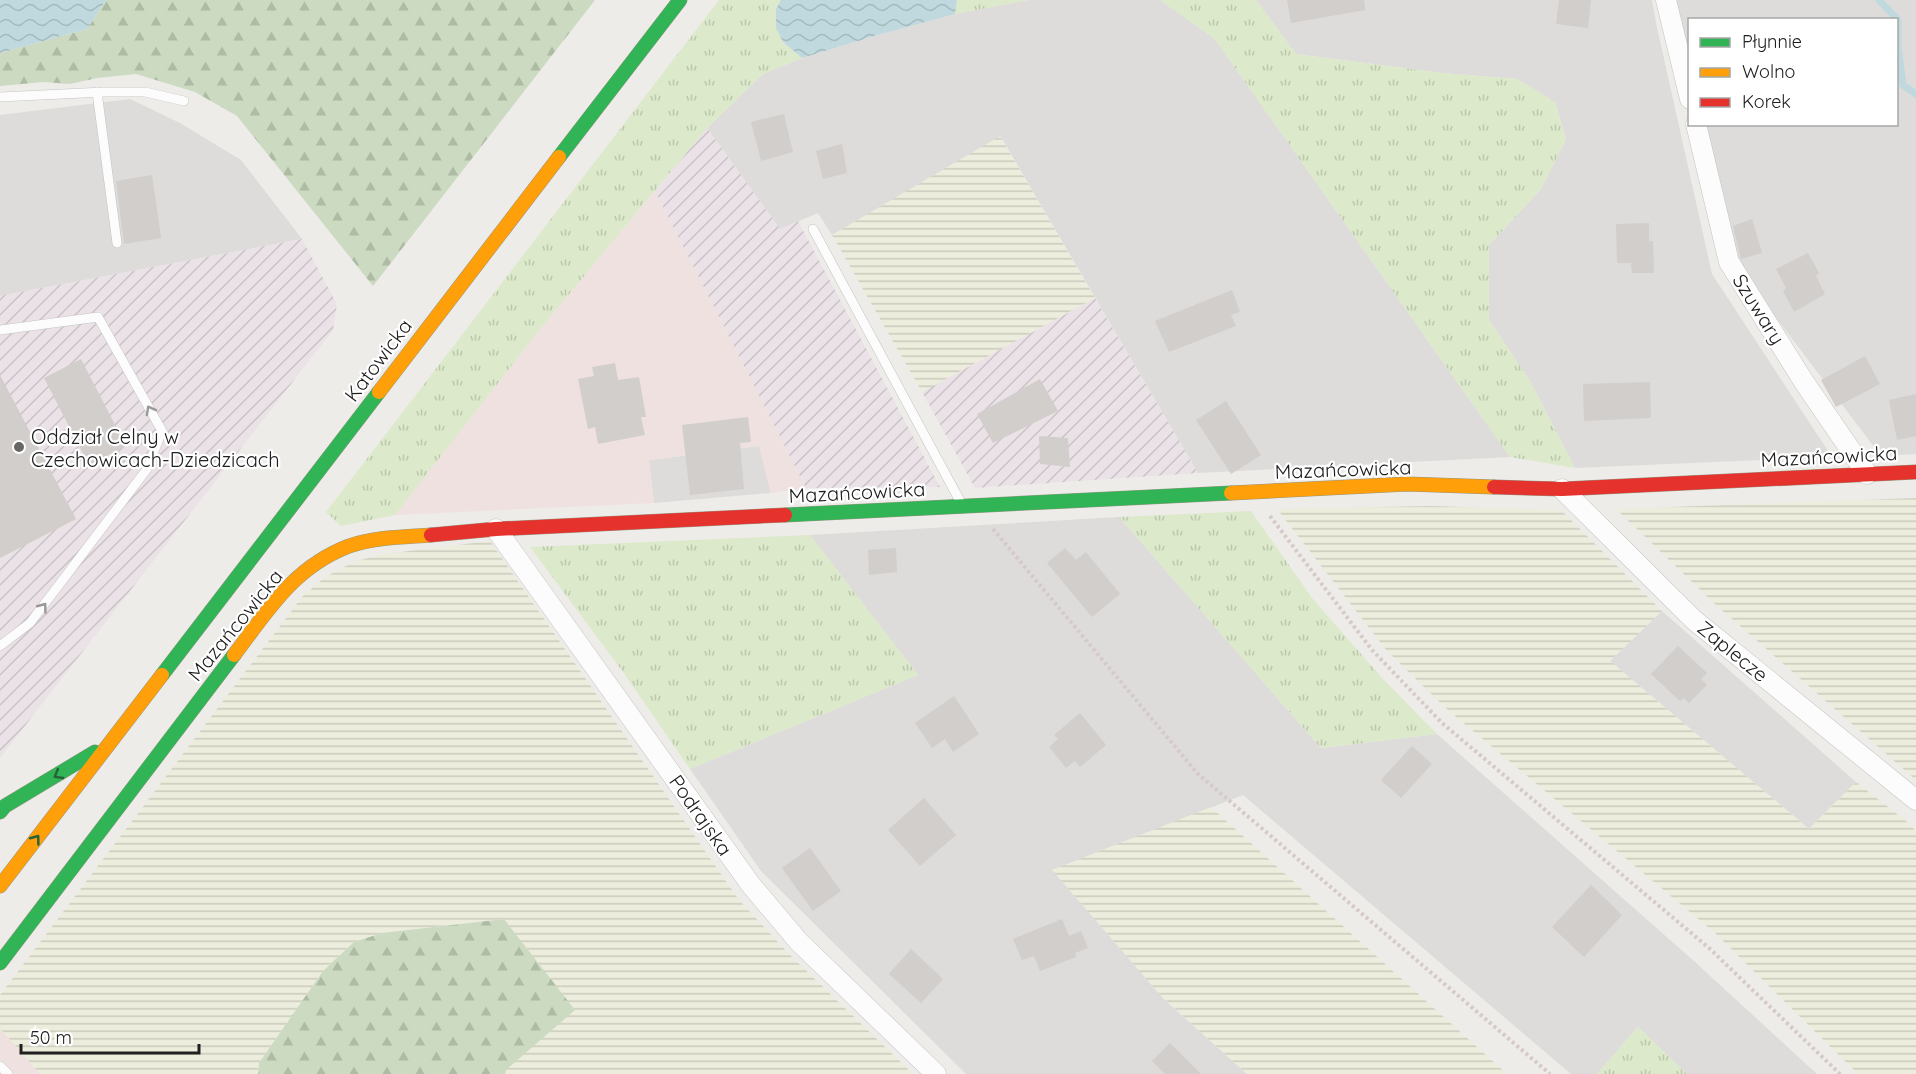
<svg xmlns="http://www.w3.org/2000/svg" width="1916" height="1074" viewBox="0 0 1916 1074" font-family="Quicksand,sans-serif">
<defs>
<pattern id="industrial-furrows" width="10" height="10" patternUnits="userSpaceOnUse" patternTransform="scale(1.5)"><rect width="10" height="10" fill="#ebe2e7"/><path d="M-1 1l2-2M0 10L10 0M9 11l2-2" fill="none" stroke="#c9c2c6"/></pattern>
<pattern id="farmland-rules" width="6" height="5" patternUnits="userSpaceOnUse" patternTransform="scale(1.5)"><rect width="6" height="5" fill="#ededdd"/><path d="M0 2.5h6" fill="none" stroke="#cbcbbd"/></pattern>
<pattern id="grass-tufts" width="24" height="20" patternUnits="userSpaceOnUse" patternTransform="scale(1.5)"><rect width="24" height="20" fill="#dce9ca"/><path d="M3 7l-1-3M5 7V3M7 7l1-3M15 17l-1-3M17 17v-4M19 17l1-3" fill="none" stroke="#bcc8ad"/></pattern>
<pattern id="forest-firs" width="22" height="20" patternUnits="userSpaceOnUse" patternTransform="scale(1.5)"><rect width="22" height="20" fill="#cbdac0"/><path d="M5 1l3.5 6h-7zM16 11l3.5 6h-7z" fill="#aebba5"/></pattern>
<pattern id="water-waves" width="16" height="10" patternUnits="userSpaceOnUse" patternTransform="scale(1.5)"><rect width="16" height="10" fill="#bfd9de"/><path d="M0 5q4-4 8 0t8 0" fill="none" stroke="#a4babe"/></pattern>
</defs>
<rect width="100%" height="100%" fill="#eeece9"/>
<g fill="#dddcda">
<polygon points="1028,0 1160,0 1214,38 1510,457 1198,473 1001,137 832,235 818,213 780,229 707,128 763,74 802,58 878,35 955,14"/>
<polygon points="1256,0 1652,0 1656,23 1712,274 1832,457 1575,468 1530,381 1489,320 1489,245 1541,189 1566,139 1555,102 1517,79 1442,73 1296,54"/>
<polygon points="1672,0 1916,0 1916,454 1881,456 1733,261 1701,125 1896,124 1896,20 1690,20 1689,77"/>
<polygon points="130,99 180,123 241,160 302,239 0,296 0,115"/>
<polygon points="759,446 771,493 654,503 649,460"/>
<polygon points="1119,517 1321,748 1437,734 1695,962 1817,1074 1687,1074 1638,1027 1597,1074 1571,1074 1243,795 1053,870 1163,998 1247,1074 966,1074 761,871 690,769 918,675 810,535"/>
<polygon points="1662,611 1856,782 1809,829 1610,661"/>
</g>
<g fill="#efe1e0">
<polygon points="655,191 806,488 771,493 759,446 649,460 654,503 395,515 540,329"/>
<polygon points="0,1028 40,1074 0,1074"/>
</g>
<g fill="url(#industrial-furrows)">
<polygon points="707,128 780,229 798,221 940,487 806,488 655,191"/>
<polygon points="302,239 337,304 333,330 0,758 0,296"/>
<polygon points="1095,298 1198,473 975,488 922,392"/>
</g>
<g fill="url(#farmland-rules)">
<polygon points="1000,136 1095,298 922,392 832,235"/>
<polygon points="1916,498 1916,780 1715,604 1616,509"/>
<polygon points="1432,506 1561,510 1662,611 1610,661 1809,829 1856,782 1906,821 1916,831 1916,1074 1858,1074 1715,933 1448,710 1387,651 1277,509"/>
<polygon points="490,541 739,900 789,954 913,1074 505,1074 504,919 382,933 354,942 323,971 259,1063 258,1074 40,1074 0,1028 0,995 302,597 325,577 356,561 385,554"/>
<polygon points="1211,807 1507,1074 1247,1074 1163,998 1052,870"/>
</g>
<g fill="url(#grass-tufts)">
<polygon points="719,0 781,0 776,9 783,42 802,58 763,74 707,128 540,329 395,515 341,526 326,512"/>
<polygon points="957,0 1028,0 955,14"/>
<polygon points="1160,0 1256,0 1296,54 1442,73 1517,79 1555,102 1566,139 1541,189 1489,245 1489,320 1530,381 1575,468 1510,457 1214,38"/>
<polygon points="1251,511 1312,598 1383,679 1437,734 1321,748 1119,517"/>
<polygon points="810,535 918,675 690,769 623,672 530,547"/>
<polygon points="1638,1027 1687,1074 1597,1074"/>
</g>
<g fill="url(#forest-firs)">
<polygon points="106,0 595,0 373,286 237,116 195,92 136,74 97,78 70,84 43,82 0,86 0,53 87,29"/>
<polygon points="504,919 575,1010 506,1070 505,1074 258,1074 259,1063 323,971 354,942 382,933"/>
</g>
<g fill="url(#water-waves)">
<polygon points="0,0 106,0 87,29 0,53"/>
<polygon points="781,0 957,0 955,14 878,35 802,58 783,42 776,28 776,9"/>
</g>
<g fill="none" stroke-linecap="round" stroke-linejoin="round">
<polyline stroke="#bfd9de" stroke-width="7" points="1879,0 1898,20 1898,47 1903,85 1916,94"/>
</g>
<g fill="#d1cecc">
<polygon points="1287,0 1364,0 1365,10 1291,23"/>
<polygon points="1559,0 1591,0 1588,28 1556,24"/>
<polygon points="784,114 793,152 761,161 751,122"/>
<polygon points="842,144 847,173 823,179 816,151"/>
<polygon points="152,175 161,238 124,244 116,181"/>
<polygon points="1752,219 1762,253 1741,259 1733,226"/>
<polygon points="1649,223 1649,241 1653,241 1654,273 1632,273 1631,263 1617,263 1616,224"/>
<polygon points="1808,253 1819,273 1816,276 1825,294 1794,312 1783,291 1786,288 1776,269"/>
<polygon points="1232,290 1240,312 1231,315 1236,326 1169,352 1155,321"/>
<polygon points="1865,356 1880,384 1836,407 1821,380"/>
<polygon points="81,359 126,446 89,465 44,378"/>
<polygon points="615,363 618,380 639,377 646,417 641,417 645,435 598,444 595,427 588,429 578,379 594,376 592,367"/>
<polygon points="0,375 76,519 0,558"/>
<polygon points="1040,379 1058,411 993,443 977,414"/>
<polygon points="1650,382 1651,418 1584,421 1583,384"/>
<polygon points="1916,394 1916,436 1897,440 1889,400"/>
<polygon points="1226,401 1261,455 1231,474 1196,420"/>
<polygon points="748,417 751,442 740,443 744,489 690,495 682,425"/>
<polygon points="1039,436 1068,438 1070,467 1040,464"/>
<polygon points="896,548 897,572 869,575 868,550"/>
<polygon points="1065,548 1076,560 1086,552 1120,594 1092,617 1047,563"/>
<polygon points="1678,646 1707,673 1701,679 1707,685 1689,703 1684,698 1680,701 1651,674"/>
<polygon points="954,696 979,734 953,752 945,739 932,748 915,723"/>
<polygon points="1080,713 1106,745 1080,767 1075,761 1066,768 1049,747 1058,739 1054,735"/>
<polygon points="1412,746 1432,764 1401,798 1381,780"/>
<polygon points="924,798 956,835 920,866 888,830"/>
<polygon points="810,848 841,891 813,911 782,868"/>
<polygon points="1591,885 1622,915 1584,957 1552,927"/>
<polygon points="1062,919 1069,936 1081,931 1088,948 1075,953 1076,957 1040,971 1034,956 1022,960 1013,939"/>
<polygon points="911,949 943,979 921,1003 889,974"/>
<polygon points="1170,1043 1201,1074 1165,1074 1152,1061"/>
</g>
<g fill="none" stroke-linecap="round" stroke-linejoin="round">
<g stroke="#c5c4c3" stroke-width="10">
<g id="lane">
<polyline points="97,92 117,243"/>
<polyline points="0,97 104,92 145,92 184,101"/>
<polyline points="813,229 960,501"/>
<polyline points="0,330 98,317 162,431 147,469 30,623 0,646"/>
<polyline points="0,1066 8,1074"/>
</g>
</g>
<g stroke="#c5c4c3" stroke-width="21">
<g id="street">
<polyline points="1666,0 1690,99"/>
<polyline points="1696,124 1729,262 1804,382 1867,474"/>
<polyline points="1562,489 1694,620 1916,800"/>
<polyline points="496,529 751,885 799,942 936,1074"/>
</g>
</g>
<g stroke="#969682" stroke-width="15">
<g id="fast">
<polyline points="559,157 680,0"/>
<polyline points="785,515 1231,493"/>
<polyline points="162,675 379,392"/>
<polyline points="0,812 5,806 95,752"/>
<polyline points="0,963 234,655"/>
</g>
</g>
<g stroke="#969682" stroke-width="15">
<g id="slow">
<polyline points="379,392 559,157"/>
<polyline points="1231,493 1407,484 1494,487"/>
<path d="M234 655C268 610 294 567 349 546 375 537 404 537 431 535"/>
<polyline points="0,886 162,675"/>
</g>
</g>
<g stroke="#969682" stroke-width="15">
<g id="jam">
<polyline points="1494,487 1562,489 1916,472"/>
<polyline points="431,535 496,529 785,515"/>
</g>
</g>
<g stroke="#d6cac8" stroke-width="4" stroke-dasharray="3 3" stroke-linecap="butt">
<polyline points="1270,516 1372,650 1442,723 1709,948 1840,1074"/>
<polyline points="993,529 1198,774 1550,1074"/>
</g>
<use href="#lane" stroke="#fcfcfc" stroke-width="9"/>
<use href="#street" stroke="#fcfcfc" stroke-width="20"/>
<use href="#fast" stroke="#30b455" stroke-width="14"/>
<use href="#slow" stroke="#ff9f0a" stroke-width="14"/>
<use href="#jam" stroke="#e5322d" stroke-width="14"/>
</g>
<defs><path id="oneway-chevron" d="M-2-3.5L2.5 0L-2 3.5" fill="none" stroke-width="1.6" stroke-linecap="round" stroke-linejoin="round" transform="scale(1.5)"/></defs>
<g stroke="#999">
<use href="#oneway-chevron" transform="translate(150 410) rotate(-119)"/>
<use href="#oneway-chevron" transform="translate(43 607) rotate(-53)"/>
</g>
<g stroke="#276338">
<use href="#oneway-chevron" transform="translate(58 775) rotate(149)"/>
<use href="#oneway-chevron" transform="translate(36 839) rotate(-53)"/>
</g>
<circle fill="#686766" stroke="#fff" stroke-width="2" cx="19" cy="447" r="6"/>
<g text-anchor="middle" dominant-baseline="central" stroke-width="4.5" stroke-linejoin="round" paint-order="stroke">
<g font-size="20" fill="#202020" stroke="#fff">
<text transform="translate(1759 309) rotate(58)">Szuwary</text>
<text transform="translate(378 360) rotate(-53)">Katowicka</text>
<text transform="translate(1829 456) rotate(-3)">Mazańcowicka</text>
<text transform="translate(1343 469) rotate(-2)">Mazańcowicka</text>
<text transform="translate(857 492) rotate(-3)">Mazańcowicka</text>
<text transform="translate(235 625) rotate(-51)">Mazańcowicka</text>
<text transform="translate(1733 651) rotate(39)">Zaplecze</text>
<text transform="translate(701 815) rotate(55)">Podrajska</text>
</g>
<g font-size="20" fill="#202020" stroke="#fff" text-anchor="start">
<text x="31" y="436">Oddział Celny w<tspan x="31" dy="23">Czechowicach-Dziedzicach</tspan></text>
</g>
</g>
<rect x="1688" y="18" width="210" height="108" fill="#ffffff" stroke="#a6a6a6" stroke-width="1.5"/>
<rect x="1700" y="38" width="30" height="9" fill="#30b455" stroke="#a6a6a6" stroke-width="1.5"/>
<text x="1742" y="48" font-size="18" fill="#202020">Płynnie</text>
<rect x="1700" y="68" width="30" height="9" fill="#ff9f0a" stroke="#a6a6a6" stroke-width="1.5"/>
<text x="1742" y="78" font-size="18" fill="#202020">Wolno</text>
<rect x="1700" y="98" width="30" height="9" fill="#e5322d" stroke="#a6a6a6" stroke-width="1.5"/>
<text x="1742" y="108" font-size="18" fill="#202020">Korek</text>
<path d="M21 1044v9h178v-9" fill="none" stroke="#202020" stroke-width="3"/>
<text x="30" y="1044" font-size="18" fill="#202020" stroke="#ffffff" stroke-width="4.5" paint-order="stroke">50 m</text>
</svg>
